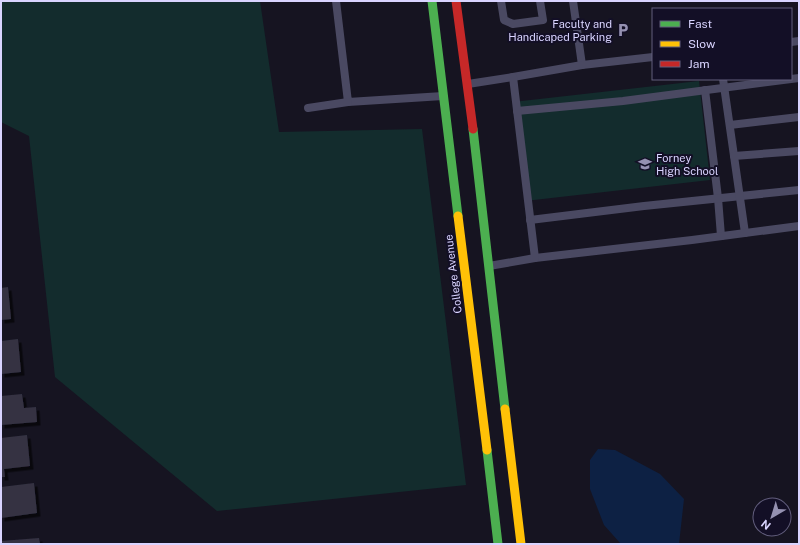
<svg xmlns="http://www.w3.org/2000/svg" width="800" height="545" viewBox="0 0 800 545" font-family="'Public Sans',sans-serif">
<defs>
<filter id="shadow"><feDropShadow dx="3.5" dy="3.5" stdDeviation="0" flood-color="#0009"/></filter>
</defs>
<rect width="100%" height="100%" fill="#161421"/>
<g fill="#132c2d">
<polygon points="1,1 260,1 279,132 422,129 466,485 217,511 55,377 29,136 1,122"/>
<polygon points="699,81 710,180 525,201 513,102"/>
</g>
<polygon fill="#0d2144" points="598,449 615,450 660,474 684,499 679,544 621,544 604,525 590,489 590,460"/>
<g fill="#343243" filter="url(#shadow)">
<polygon points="8,287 11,319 1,320 1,288"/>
<polygon points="18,339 21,372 1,374 1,341"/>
<polygon points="22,394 24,408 36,407 37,422 1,425 1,396"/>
<polygon points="27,435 30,466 4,469 5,477 1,477 1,438"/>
<polygon points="34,483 37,513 1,518 1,487"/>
<polygon points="39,538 40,544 1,544 1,541"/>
</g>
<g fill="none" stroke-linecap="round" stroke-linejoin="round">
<g stroke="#4a4962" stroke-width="8">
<polyline points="336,1 348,102 443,96"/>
<polyline points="501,1 504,20 513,24 543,20 540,1"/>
<polyline points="573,1 582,65"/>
<polyline points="791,42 799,41"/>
<polyline points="723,79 734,156"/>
<polyline points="468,84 513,77 582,65 653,57"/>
<polyline points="705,90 718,198 721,236"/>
<polyline points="308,108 348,102"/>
<polyline points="517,111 623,101 799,78"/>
<polyline points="730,125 799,117"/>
<polyline points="530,220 644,206 799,190"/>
<polyline points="745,233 734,156 799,151"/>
<polyline points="535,258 692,240 799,226"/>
<polyline points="489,266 535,258 513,77"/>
</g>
<g stroke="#4caf50" stroke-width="9">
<polyline points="432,1 458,216"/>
<polyline points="473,129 505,409"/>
<polyline points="487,450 498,544"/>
</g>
<g stroke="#ffc107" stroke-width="9">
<polyline points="458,216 487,450"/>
<polyline points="505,409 521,544"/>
</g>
<polyline stroke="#c62828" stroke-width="9" points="456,1 473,129"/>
</g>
<defs>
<g id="parking-bare" transform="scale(1.08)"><path d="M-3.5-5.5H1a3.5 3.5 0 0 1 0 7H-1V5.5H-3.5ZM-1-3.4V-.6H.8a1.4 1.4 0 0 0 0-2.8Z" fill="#9591b1" stroke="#130f26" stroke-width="2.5" paint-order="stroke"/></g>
<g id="school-bare" transform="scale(1.08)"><path d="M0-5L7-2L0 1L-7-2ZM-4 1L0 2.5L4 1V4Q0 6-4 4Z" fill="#9591b1" stroke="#130f26" stroke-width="2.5" paint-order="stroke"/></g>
</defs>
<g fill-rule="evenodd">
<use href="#parking-bare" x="623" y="30"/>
<use href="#school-bare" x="645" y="164"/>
</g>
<g text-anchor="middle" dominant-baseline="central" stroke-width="4" stroke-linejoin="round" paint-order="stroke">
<g font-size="11" fill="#d9d4ff" stroke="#130f26" text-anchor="end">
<text x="612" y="24">Faculty and<tspan x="612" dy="13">Handicaped Parking</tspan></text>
<text x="656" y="158" text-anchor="start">Forney<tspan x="656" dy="13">High School</tspan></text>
</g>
<g font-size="11" fill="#d9d4ff" stroke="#130f26">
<text transform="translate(453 274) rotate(-97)">College Avenue</text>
</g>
</g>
<rect width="800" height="545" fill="none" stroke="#d9d4ff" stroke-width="4"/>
<rect x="652" y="8" width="140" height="72" fill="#130f26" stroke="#625e7d"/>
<rect x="660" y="21" width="20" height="6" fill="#4caf50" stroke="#625e7d"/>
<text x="688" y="28" font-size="12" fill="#d9d4ff">Fast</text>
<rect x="660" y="41" width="20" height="6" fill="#ffc107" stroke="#625e7d"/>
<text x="688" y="48" font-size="12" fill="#d9d4ff">Slow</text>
<rect x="660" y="61" width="20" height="6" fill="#c62828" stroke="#625e7d"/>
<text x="688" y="68" font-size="12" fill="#d9d4ff">Jam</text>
<g transform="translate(772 517) rotate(218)"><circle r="19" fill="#130f26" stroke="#625e7d"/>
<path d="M0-3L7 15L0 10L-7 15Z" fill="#9591b1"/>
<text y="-6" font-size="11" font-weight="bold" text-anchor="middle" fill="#d9d4ff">N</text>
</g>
</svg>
